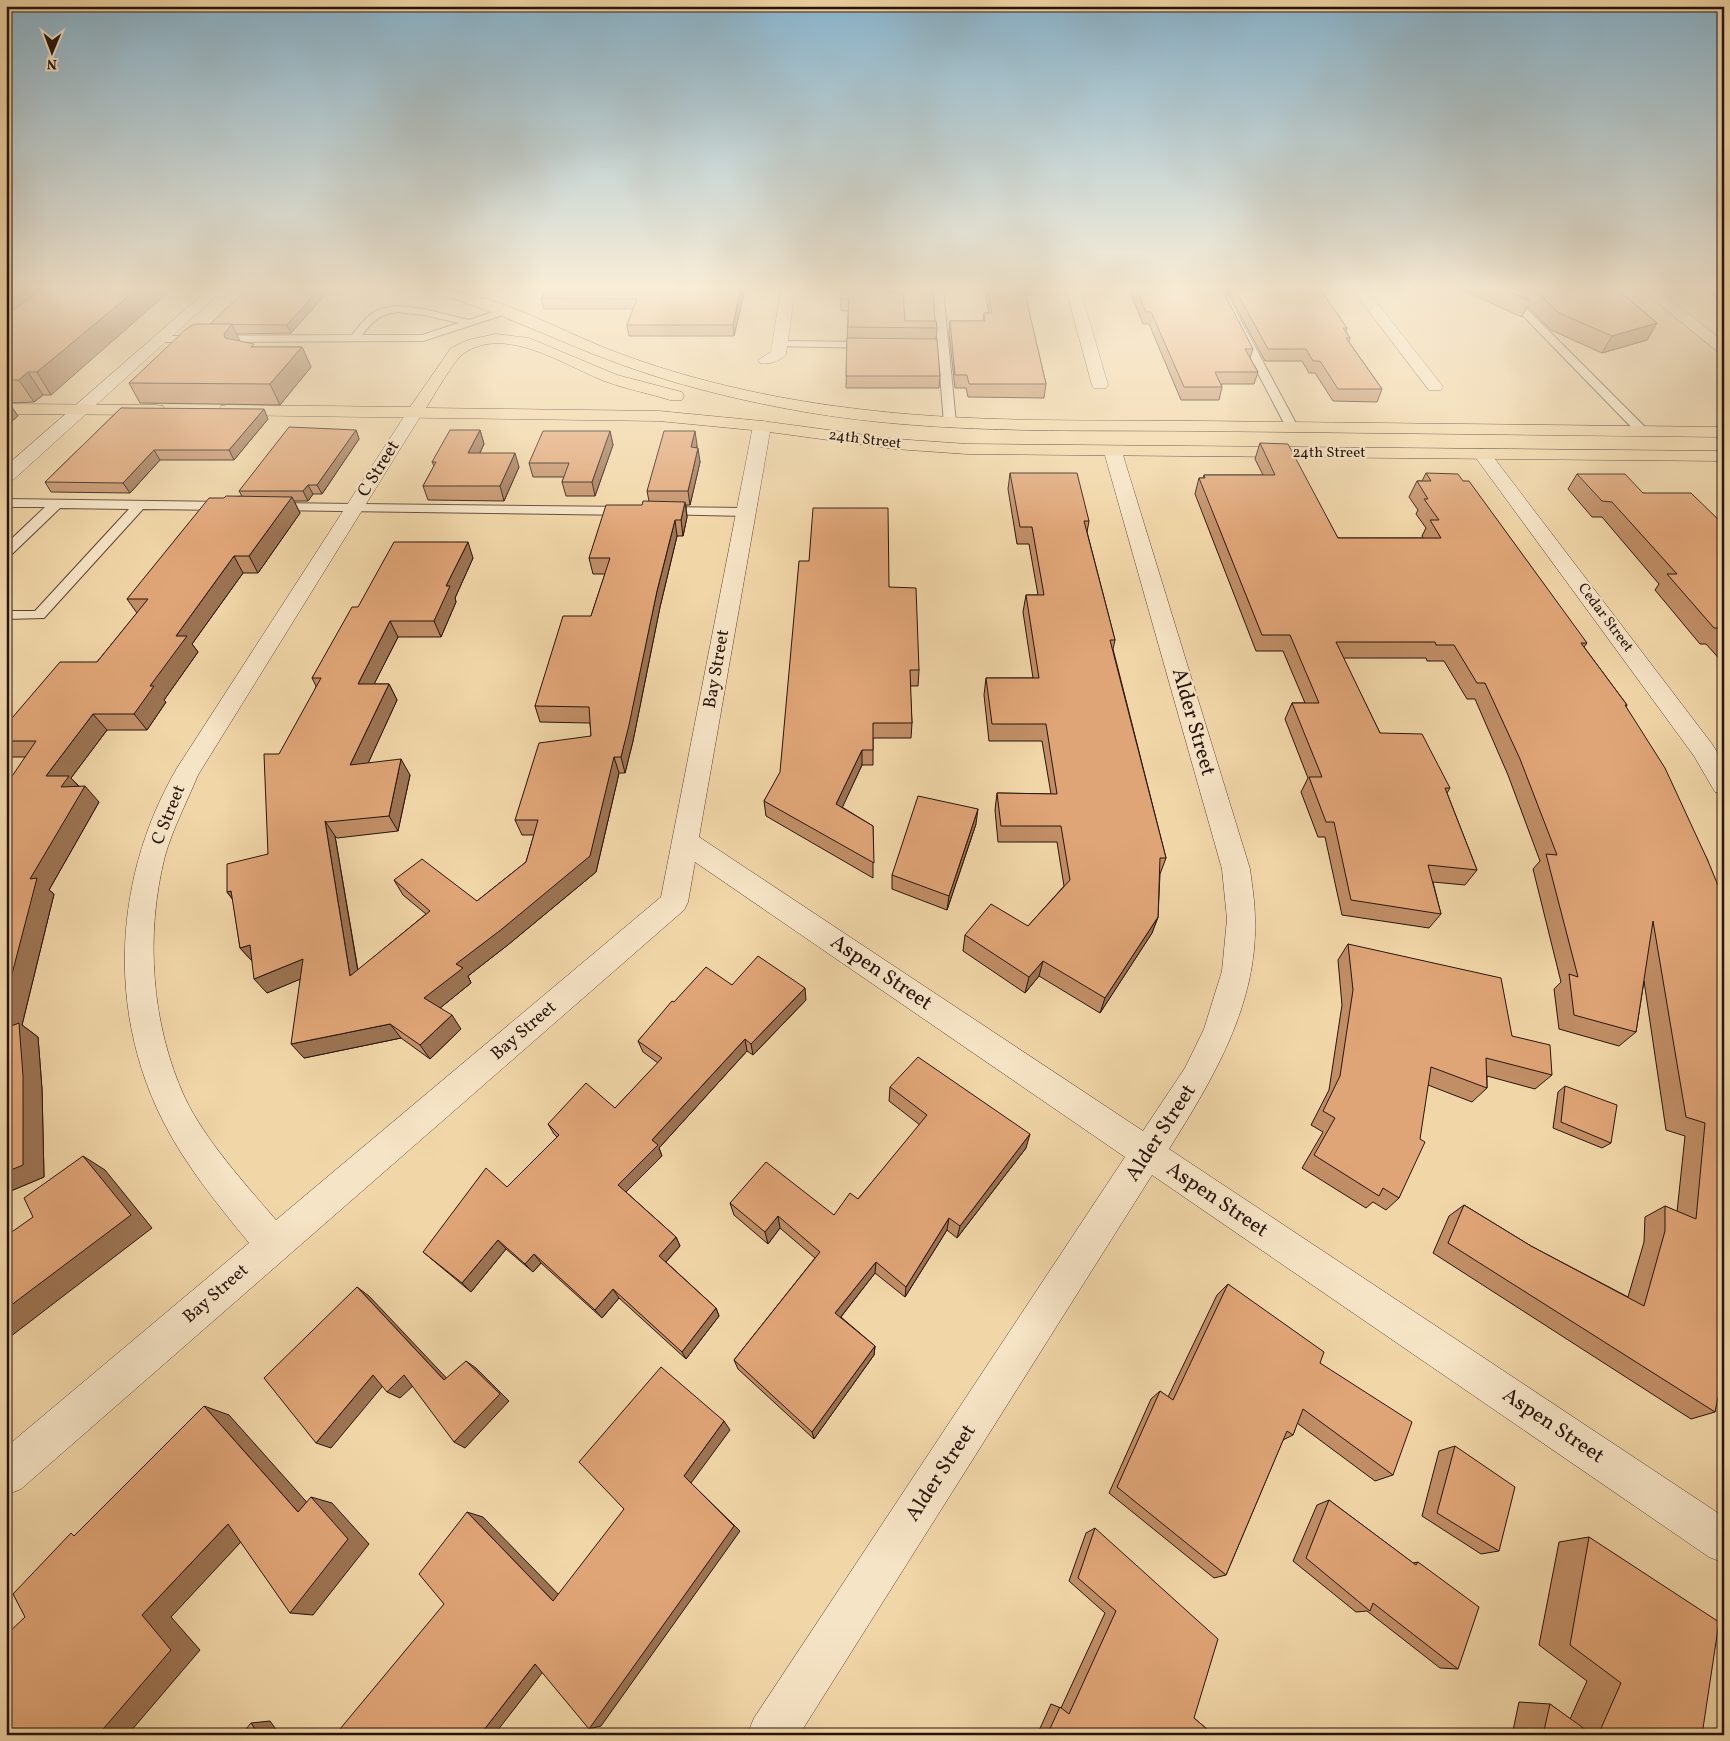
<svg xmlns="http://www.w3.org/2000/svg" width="1730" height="1741" viewBox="0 0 1730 1741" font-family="Vollkorn,serif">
<rect width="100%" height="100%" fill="#f1d6a7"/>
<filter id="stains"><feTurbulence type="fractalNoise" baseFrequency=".004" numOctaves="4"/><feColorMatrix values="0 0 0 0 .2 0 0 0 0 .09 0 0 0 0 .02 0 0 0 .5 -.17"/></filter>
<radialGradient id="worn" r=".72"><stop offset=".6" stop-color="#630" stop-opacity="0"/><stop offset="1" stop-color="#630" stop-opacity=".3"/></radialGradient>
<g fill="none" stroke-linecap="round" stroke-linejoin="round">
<g stroke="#5a4433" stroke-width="2">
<g id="lane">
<polygon points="933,289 943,289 956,423 950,427 944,423"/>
<polygon points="1214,289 1224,289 1298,427 1296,429 1288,429 1286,427"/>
<polygon points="1497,289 1507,289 1646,428 1648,431 1646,434 1638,434"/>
<path d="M398 306 424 309 469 320 502 309 507 312 506 314 423 341 161 342 156 339 161 336 352 335C367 316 372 308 398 306ZM398 312 424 315 459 323 422 335H362C373 321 380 314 398 312Z"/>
<polygon points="779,341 873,342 878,345 873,348 775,346 774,344 775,342"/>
<polygon points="6,499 227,502 234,506 227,510 143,509 44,618 6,619 6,611 35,611 129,509 60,508 11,555 6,556 6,544 45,507 6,507"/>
<polygon points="272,503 630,507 637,511 630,515 267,510 265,507"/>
<polygon points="662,507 746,508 753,512 746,516 657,514 655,511 657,508"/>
</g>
</g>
<g stroke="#5a4433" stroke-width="1">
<g id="street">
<polygon points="209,289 224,289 13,480 6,481 6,466"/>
<path d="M781 289H795L786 354C781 361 769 365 760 363L758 360 771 352Z"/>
<polygon points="1066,289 1080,289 1108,385 1106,388 1094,388 1092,385"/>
<polygon points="1352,289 1366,289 1441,384 1443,387 1441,390 1429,390"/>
<polygon points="1641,289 1657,289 1724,342 1724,355 1719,353"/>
<path d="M415 407 421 408 423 412 198 775C187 802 173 828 165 856 145 935 151 1024 185 1098 205 1140 246 1185 276 1220L661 897 753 426 756 422 762 421 768 422 771 426 699 837 1143 1131 1185 1068 1204 1029 1222 971 1227 919 1222 869 1104 452 1107 448 1113 447 1119 448 1122 452 1250 869C1252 885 1255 902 1255 919 1258 1004 1213 1079 1169 1149L1724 1517V1563L1709 1557 1152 1175 799 1735H747L754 1718 1125 1157 695 862 688 902 684 910 21 1489 6 1495V1447L249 1243C218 1205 186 1166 164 1123 106 1010 114 876 177 768L407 412 409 408Z"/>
<polygon points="1482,449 1488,450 1712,744 1724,763 1724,794 1715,792 1694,756 1476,458 1473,454 1476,450"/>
</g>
</g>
<g stroke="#27140c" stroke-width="1">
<g id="primary">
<path d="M426 289C491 289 553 328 613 351 689 380 770 398 850 408 966 423 1084 420 1201 421 1375 423 1549 425 1724 427V437C1547 435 1371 433 1195 431 1065 430 934 434 805 412 736 400 667 383 601 357 543 335 489 307 428 292Z"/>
<path d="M496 334 529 338 617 375 682 392 684 396 682 400H670C648 393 625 389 604 381 564 365 504 324 463 354 455 359 433 397 426 408L659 411 762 421 895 439 967 444 1724 451V461L967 454 895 449 762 431 659 421 227 415 221 414 219 410 221 406 227 405 410 407 451 348 468 340Z"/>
<polygon points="6,404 157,405 163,406 165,410 163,414 157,415 6,414"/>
</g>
</g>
<use href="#lane" fill="#f6e4c6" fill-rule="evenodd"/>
<use href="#street" fill="#f6e4c6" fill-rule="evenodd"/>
<use href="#primary" fill="#f1d6a7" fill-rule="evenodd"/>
</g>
<g fill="#c18e66" stroke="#27140c">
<polygon points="6,289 51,395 43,395 34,402 9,403 18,416 6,426"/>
<polygon points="330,289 291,333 236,334 240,341 255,347 302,347 311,367 280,405 140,403 129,383 210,324"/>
<polygon points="745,289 734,336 629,336 627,325 633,309 544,309 541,298"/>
<polygon points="985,289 1032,289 1031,295 1025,295 1046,384 1044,398 968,397 966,388 955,388 949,334 950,321 983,321 984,313 989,313"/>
<polygon points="1129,289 1222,289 1253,349 1250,358 1258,372 1254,384 1221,384 1222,387 1219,400 1181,400 1149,324 1143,324"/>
<polygon points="1226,289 1320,289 1347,328 1346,332 1350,338 1349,342 1382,389 1377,402 1333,401 1315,373 1309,373 1302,361 1265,361"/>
<polygon points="1459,289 1617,289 1657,323 1647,340 1602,353 1551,330 1527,306 1522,317"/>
<polygon points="1705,289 1724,289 1724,303"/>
<polygon points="884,292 905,321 937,328 936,339 940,376 939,388 846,388 848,311 841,311 841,299"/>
<polygon points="121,408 268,419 234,460 160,460 130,493 51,492 45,482"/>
<polygon points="356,430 359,439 322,494 313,494 308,501 294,501 300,513 258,573 243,573 192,644 198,652 164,700 166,702 147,730 107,730 71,778 79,786 99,802 49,890 54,894 22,1025 38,1037 42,1089 44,1177 6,1193 25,757 9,757 6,755 6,725 97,662 137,613 127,599 224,498 242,496 239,491"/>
<polygon points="480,430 484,444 480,453 519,467 504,501 428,500 423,486 434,466 432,462"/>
<polygon points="610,431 613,445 595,496 566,496 562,482 564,477 533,477 529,463"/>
<polygon points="1260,443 1338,538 1423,538 1422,536 1426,528 1416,514 1418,510 1409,497 1417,481 1422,481 1426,473 1587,643 1584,647 1627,705 1626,707 1708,861 1715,1412 1691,1419 1433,1253 1449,1216 1464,1205 1531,1246 1628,1297 1644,1242 1645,1217 1665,1206 1677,1212 1685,1136 1666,1130 1644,981 1636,1032 1619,1046 1559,1029 1554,989 1561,982 1533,869 1540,861 1508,775 1475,699 1467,699 1444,661 1427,661 1426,658 1343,658 1380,733 1450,788 1447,793 1477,870 1465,885 1433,882 1441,914 1429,928 1342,915 1325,837 1318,837 1301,792 1308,778 1285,719 1292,703 1305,703 1283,651 1256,651 1195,494 1199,478 1203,478 1204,475 1263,475 1255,459"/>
<polygon points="697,445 697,448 700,462 690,505 686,505 687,517 683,536 677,536 660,607 633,741 625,773 619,773 596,872 509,944 468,976 471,983 440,1008 461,1029 430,1059 401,1038 304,1058 300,979 267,993 252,961 240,948 233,900 227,892 268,854 316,686 312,678 358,607 473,558 455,598 456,602 441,637 398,637 374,684 389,684 397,700 368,763 410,775 398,831 337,838 335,836 358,970 426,914 403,895 394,880 477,901 526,862 534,835 522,835 515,820 591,736 590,723 540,722 535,706 591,616 605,574 593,574 589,558 642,505 649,501 647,491"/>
<polygon points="1010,473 1089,521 1087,532 1115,640 1113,649 1166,858 1160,874 1158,917 1152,933 1100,1013 1039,976 1025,993 963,951 965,935 1028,926 1064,886 1057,842 998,842 995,810 997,793 1051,794 1042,741 989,741 984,695 986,678 1033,678 1023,612 1026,595 1038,595 1029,544 1017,544 1008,489"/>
<polygon points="1577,474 1643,493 1724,525 1724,664 1706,644 1700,644 1655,590 1659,584 1602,517 1592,517 1568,489"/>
<polygon points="889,587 919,670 918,686 910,686 912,723 911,738 873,738 873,765 862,765 842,807 873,826 873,878 766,816 764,801"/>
<polygon points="976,824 947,910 892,889 892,875"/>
<polygon points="1348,944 1512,1036 1552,1075 1535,1089 1487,1076 1487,1088 1472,1102 1428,1085 1399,1198 1386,1210 1373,1202 1366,1208 1302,1168 1323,1132 1311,1125 1329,1090 1342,1005 1338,960"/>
<polygon points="732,985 806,1000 753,1055 747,1051 659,1148 662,1156 626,1192 676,1237 680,1246 666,1262 716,1308 719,1316 686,1359 619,1298 602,1318 541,1263 533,1272 506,1249 471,1292 423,1252 507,1187 557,1137 554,1134 548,1124 615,1108 658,1063 643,1052 638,1041 674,1002"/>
<polygon points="1565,1086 1611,1143 1602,1148 1553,1128 1558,1092"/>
<polygon points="890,1087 1026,1148 957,1238 947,1230 905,1297 875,1273 841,1317 875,1346 874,1355 814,1439 738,1369 734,1360 815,1258 780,1228 768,1244 734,1215 730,1203 834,1215 858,1199 920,1125 889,1101"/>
<polygon points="1228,1284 1320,1363 1393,1475 1375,1481 1297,1423 1293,1435 1283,1440 1226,1575 1214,1578 1109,1493 1151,1399 1160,1391 1168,1397 1217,1295"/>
<polygon points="1455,1446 1499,1551 1481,1554 1422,1516 1439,1451"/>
<polygon points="1329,1500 1413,1563 1418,1562 1458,1669 1440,1668 1367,1611 1356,1612 1293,1561 1317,1505"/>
<polygon points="1095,1528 1194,1718 1214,1735 1037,1735 1051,1704 1061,1708 1105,1613 1069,1581 1086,1533"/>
<polygon points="1589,1537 1702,1735 1512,1735 1519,1702 1550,1704 1570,1719 1587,1681 1539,1645 1559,1542"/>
</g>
<g fill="#9d7453" stroke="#27140c">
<polygon points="26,289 68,289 6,334 6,303"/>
<polygon points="137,289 172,289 51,395 37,372"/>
<polygon points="319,289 330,289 291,333 287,325"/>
<polygon points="741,289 745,289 734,336 733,325"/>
<polygon points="1657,323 1647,340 1602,353 1612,336"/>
<polygon points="232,324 241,344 225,338 224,334"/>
<polygon points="302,347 311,367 280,405 270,384"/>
<polygon points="28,372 43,395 34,402 19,380"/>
<polygon points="6,399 18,416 6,426"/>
<polygon points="264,409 268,419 234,460 229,450"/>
<polygon points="356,430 359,439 322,494 317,485"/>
<polygon points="480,430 484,444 473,467 468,453"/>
<polygon points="610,431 613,445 595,496 592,482"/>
<polygon points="695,431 697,445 693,462 691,447"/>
<polygon points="698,448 700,462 690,505 688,491"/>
<polygon points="154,450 160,460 130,493 123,483"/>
<polygon points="515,453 519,467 504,501 500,486"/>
<polygon points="308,485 313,494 308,501 303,491"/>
<polygon points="292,497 300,513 258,573 249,556"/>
<polygon points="685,502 687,517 683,536 681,520"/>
<polygon points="675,520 677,536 660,607 633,741 625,773 621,757 657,591"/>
<polygon points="468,542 473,558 455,598 456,602 441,637 434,621 446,586"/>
<polygon points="234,556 243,573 192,644 198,652 164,700 166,702 147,730 134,714 150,686 176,636"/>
<polygon points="390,621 398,637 366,700 358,684"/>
<polygon points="389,684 397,700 360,781 350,765"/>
<polygon points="93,714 107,730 71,778 82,790 85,786 99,802 49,890 54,894 22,1025 38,1037 42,1089 44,1177 6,1193 6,997 30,879 46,776"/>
<polygon points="862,750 862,765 837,819 836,804"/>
<polygon points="614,757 619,773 596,872 509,944 468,976 471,983 434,1013 424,998 456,964"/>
<polygon points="401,759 410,775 398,831 389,816"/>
<polygon points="978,809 976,824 947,910 949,896"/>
<polygon points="325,821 335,836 361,990 350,976"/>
<polygon points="231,891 239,907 227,892"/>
<polygon points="1158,917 1152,933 1100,1013 1105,998"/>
<polygon points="250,945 253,962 240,948"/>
<polygon points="303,959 315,973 267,993 254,979"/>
<polygon points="1043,961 1039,976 1025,993 1029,977"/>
<polygon points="805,988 806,1000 753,1055 751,1044"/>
<polygon points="452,1015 461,1029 430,1059 420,1045"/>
<polygon points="390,1024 401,1038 304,1058 291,1044"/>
<polygon points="745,1039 747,1051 659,1148 662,1156 623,1195 618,1185 652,1140"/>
<polygon points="1030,1134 1026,1148 957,1238 960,1226"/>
<polygon points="83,1156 105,1170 152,1228 6,1340 6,1309"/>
<polygon points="778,1216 780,1228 768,1244 765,1232"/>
<polygon points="949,1218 947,1230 905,1297 906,1287"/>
<polygon points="676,1237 680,1246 664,1264 659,1256"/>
<polygon points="498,1240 506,1249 471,1292 462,1283"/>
<polygon points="534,1254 541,1263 533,1272 525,1264"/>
<polygon points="876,1262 875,1273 836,1323 835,1313"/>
<polygon points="357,1287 369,1296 455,1387 444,1380"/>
<polygon points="613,1289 619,1298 602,1318 595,1310"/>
<polygon points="716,1308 719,1316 686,1359 682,1352"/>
<polygon points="875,1346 874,1355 814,1439 812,1432"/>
<polygon points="466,1361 476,1368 509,1401 465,1448 454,1442"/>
<polygon points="373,1375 386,1382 331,1448 316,1443"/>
<polygon points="404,1375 416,1383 400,1398 387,1392"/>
<polygon points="204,1406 229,1415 320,1517 298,1512"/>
<polygon points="724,1421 730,1430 691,1483 740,1531 601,1726 589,1729 684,1476"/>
<polygon points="311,1497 332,1503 369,1544 313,1615 290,1613"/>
<polygon points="467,1512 483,1517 567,1603 553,1601"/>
<polygon points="228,1524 253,1529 171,1617 200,1650 130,1732 132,1735 98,1735 142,1615"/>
<polygon points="535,1664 549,1664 494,1735 480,1735"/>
<polygon points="270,1721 280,1735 259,1735 251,1723"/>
</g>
<g fill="#e0a577" stroke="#27140c">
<polygon points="6,289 26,289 6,303"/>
<polygon points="43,289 137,289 37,372 28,372 19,380 6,380 6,315"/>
<polygon points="247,289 319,289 287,325 210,324"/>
<polygon points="547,289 741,289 733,325 627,325 637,299 541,298"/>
<polygon points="841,289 884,289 884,292 903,292 905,321 936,321 937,328 848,327 849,299 841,299"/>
<polygon points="988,289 1024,289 1046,384 969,384 967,375 955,375 950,321 985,321 984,313 992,313"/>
<polygon points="1136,289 1222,289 1253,349 1245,349 1258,372 1215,372 1222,387 1184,387 1151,312 1146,312"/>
<polygon points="1235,289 1320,289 1347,328 1343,328 1350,338 1346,338 1382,389 1338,389 1320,361 1313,361 1306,349 1268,349"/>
<polygon points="1503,289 1518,289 1530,301"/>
<polygon points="1534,289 1617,289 1657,323 1612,336 1559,313"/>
<polygon points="194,324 232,324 224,334 225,338 254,344 251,347 302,347 270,384 129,383 185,330"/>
<polygon points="847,338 937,339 940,376 846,376"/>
<polygon points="121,408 264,409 229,450 154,450 123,483 45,482"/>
<polygon points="289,427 356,430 317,485 308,485 303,491 239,491"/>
<polygon points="450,430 480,430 468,453 515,453 500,486 423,486 436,462 432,462"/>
<polygon points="543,431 610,431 592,482 562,482 569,463 529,463"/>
<polygon points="664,431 695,431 691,447 698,448 688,491 647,491"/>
<polygon points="1260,443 1288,444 1338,538 1441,538 1430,520 1439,520 1424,499 1428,499 1417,481 1431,481 1426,473 1458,474 1463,481 1469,481 1587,643 1581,643 1627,705 1625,705 1665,768 1708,861 1724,900 1724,1368 1715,1412 1448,1243 1464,1205 1531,1246 1644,1306 1665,1231 1665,1206 1696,1219 1705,1123 1686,1117 1653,921 1636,1032 1574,1015 1569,974 1578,977 1546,854 1557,855 1520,759 1485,683 1477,683 1454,645 1436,645 1435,642 1336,642 1380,733 1422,734 1450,788 1445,788 1477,870 1428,865 1441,914 1351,900 1334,822 1326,822 1309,777 1322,777 1292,703 1319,703 1290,635 1262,635 1199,478 1205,478 1204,475 1275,475"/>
<polygon points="1010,473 1077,473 1089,521 1084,521 1115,640 1110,640 1166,858 1160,858 1158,917 1105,998 1043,961 1029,977 965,935 991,904 1028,926 1070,880 1061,826 1001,826 997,793 1057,794 1046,724 992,724 986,678 1039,678 1026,595 1044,595 1032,527 1020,527"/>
<polygon points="1577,474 1625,474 1643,493 1691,493 1724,525 1724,632 1720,628 1714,628 1667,574 1677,574 1612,502 1602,501"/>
<polygon points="226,496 292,497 249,556 234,556 176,636 187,636 150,686 154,686 134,714 93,714 46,776 69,776 61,787 85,786 30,879 37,878 6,997 6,785 36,741 6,741 6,725 60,662 97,662 148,599 127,599 209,498 224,498"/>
<polygon points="643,501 685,502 681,520 675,520 657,591 629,725 621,757 614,757 590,856 502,929 456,964 463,968 424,998 452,1015 420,1045 390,1024 291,1044 303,959 254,979 250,945 240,948 231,891 227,892 227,864 268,854 264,754 279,754 321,678 312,678 352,607 358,607 394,542 468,542 446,586 450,586 434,621 390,621 358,684 389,684 350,765 401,759 389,816 327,822 325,821 350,976 430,911 394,880 422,859 477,901 526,862 538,820 515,820 539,743 591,736 589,707 535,706 563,616 591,616 610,558 589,558 606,505 642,505"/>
<polygon points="813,508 888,508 889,587 916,588 919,670 910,670 912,723 873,723 873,750 862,750 836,804 873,826 874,863 764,801 780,772 799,561 809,561"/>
<polygon points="918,796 978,809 949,896 892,875"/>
<polygon points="1348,944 1501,978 1512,1036 1550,1045 1552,1075 1486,1058 1487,1088 1431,1067 1420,1139 1425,1142 1399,1198 1383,1188 1379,1196 1314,1155 1335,1118 1323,1111 1340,1076 1353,990"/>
<polygon points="758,956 805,988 751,1044 745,1039 652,1140 658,1145 618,1185 676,1237 659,1256 716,1308 682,1352 613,1289 595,1310 534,1254 525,1264 498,1240 462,1283 423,1252 486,1168 507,1187 559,1135 548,1124 586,1083 615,1108 662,1058 638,1041 672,1001 674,1002 706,967 732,985"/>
<polygon points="19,1023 23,1076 23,1165 6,1172 6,1028"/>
<polygon points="918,1057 1030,1134 960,1226 949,1218 906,1287 876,1262 835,1313 875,1346 812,1432 734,1360 820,1252 778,1216 765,1232 730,1203 766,1162 834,1215 850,1193 858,1199 927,1115 890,1087"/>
<polygon points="1565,1086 1617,1105 1611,1143 1561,1122"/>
<polygon points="83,1156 131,1215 6,1309 6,1236 33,1217 24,1198"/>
<polygon points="1228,1284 1324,1352 1320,1363 1412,1422 1393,1475 1303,1409 1293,1435 1287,1431 1226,1575 1117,1487 1160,1391 1173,1400"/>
<polygon points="357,1287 444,1380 466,1361 500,1394 454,1442 404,1375 387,1392 373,1375 316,1443 264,1378"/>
<polygon points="661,1367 724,1421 684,1476 734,1526 589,1729 535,1664 480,1735 335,1735 444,1604 419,1574 467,1512 553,1601 624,1509 579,1462"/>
<polygon points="204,1406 298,1512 311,1497 348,1539 290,1613 228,1524 142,1615 171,1650 98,1735 6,1735 6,1635 25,1617 13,1594 71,1533 74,1536"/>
<polygon points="1455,1446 1515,1487 1499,1551 1437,1513"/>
<polygon points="1329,1500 1416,1565 1418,1562 1479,1607 1458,1669 1373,1603 1370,1611 1306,1558"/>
<polygon points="1095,1528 1218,1639 1194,1718 1214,1735 1047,1735 1060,1707 1069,1714 1116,1611 1078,1578"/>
<polygon points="1589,1537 1719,1622 1702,1735 1598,1735 1621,1683 1570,1645"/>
<polygon points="1550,1704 1593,1735 1543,1735"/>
<polygon points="251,1723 259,1735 241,1735"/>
</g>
<linearGradient id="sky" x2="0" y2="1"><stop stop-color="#89b6d0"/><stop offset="0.54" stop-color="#f9edd7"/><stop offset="1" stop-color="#f9edd7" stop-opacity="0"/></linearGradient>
<rect width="1730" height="533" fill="url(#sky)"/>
<g text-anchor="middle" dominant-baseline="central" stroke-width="4.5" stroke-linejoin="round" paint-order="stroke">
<g font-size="15" fill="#27140c" stroke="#f6e4c6">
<text transform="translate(865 440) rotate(7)">24th Street</text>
<text x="1329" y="453">24th Street</text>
<text transform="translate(1605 618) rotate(53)">Cedar Street</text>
</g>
<g font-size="18" fill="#27140c" stroke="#f6e4c6">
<text transform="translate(379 469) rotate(-58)">C Street</text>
<text transform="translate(717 669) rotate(-80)">Bay Street</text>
<text transform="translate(169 815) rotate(-68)">C Street</text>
<text transform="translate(524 1031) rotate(-41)">Bay Street</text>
<text transform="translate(216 1294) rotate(-41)">Bay Street</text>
</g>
<g font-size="21" fill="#27140c" stroke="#f6e4c6">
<text transform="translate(1193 722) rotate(74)">Alder Street</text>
<text transform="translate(881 973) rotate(34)">Aspen Street</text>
<text transform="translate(1161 1133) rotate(-57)">Alder Street</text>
<text transform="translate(1217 1200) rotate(34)">Aspen Street</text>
<text transform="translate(1553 1426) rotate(34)">Aspen Street</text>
<text transform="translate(941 1473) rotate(-57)">Alder Street</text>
</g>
</g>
<rect width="1730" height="1741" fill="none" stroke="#f1d6a7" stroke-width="25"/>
<rect x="8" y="8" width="1715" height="1726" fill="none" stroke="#27140c" stroke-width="2.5"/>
<rect x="12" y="12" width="1705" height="1716" fill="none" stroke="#27140c"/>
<g transform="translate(52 52) rotate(181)" stroke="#f6e4c6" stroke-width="4" paint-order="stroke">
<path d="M0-4L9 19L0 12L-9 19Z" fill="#27140c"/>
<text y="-8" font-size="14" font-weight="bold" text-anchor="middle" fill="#27140c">N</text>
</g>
<rect width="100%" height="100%" filter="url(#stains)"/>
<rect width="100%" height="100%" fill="url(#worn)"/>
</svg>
